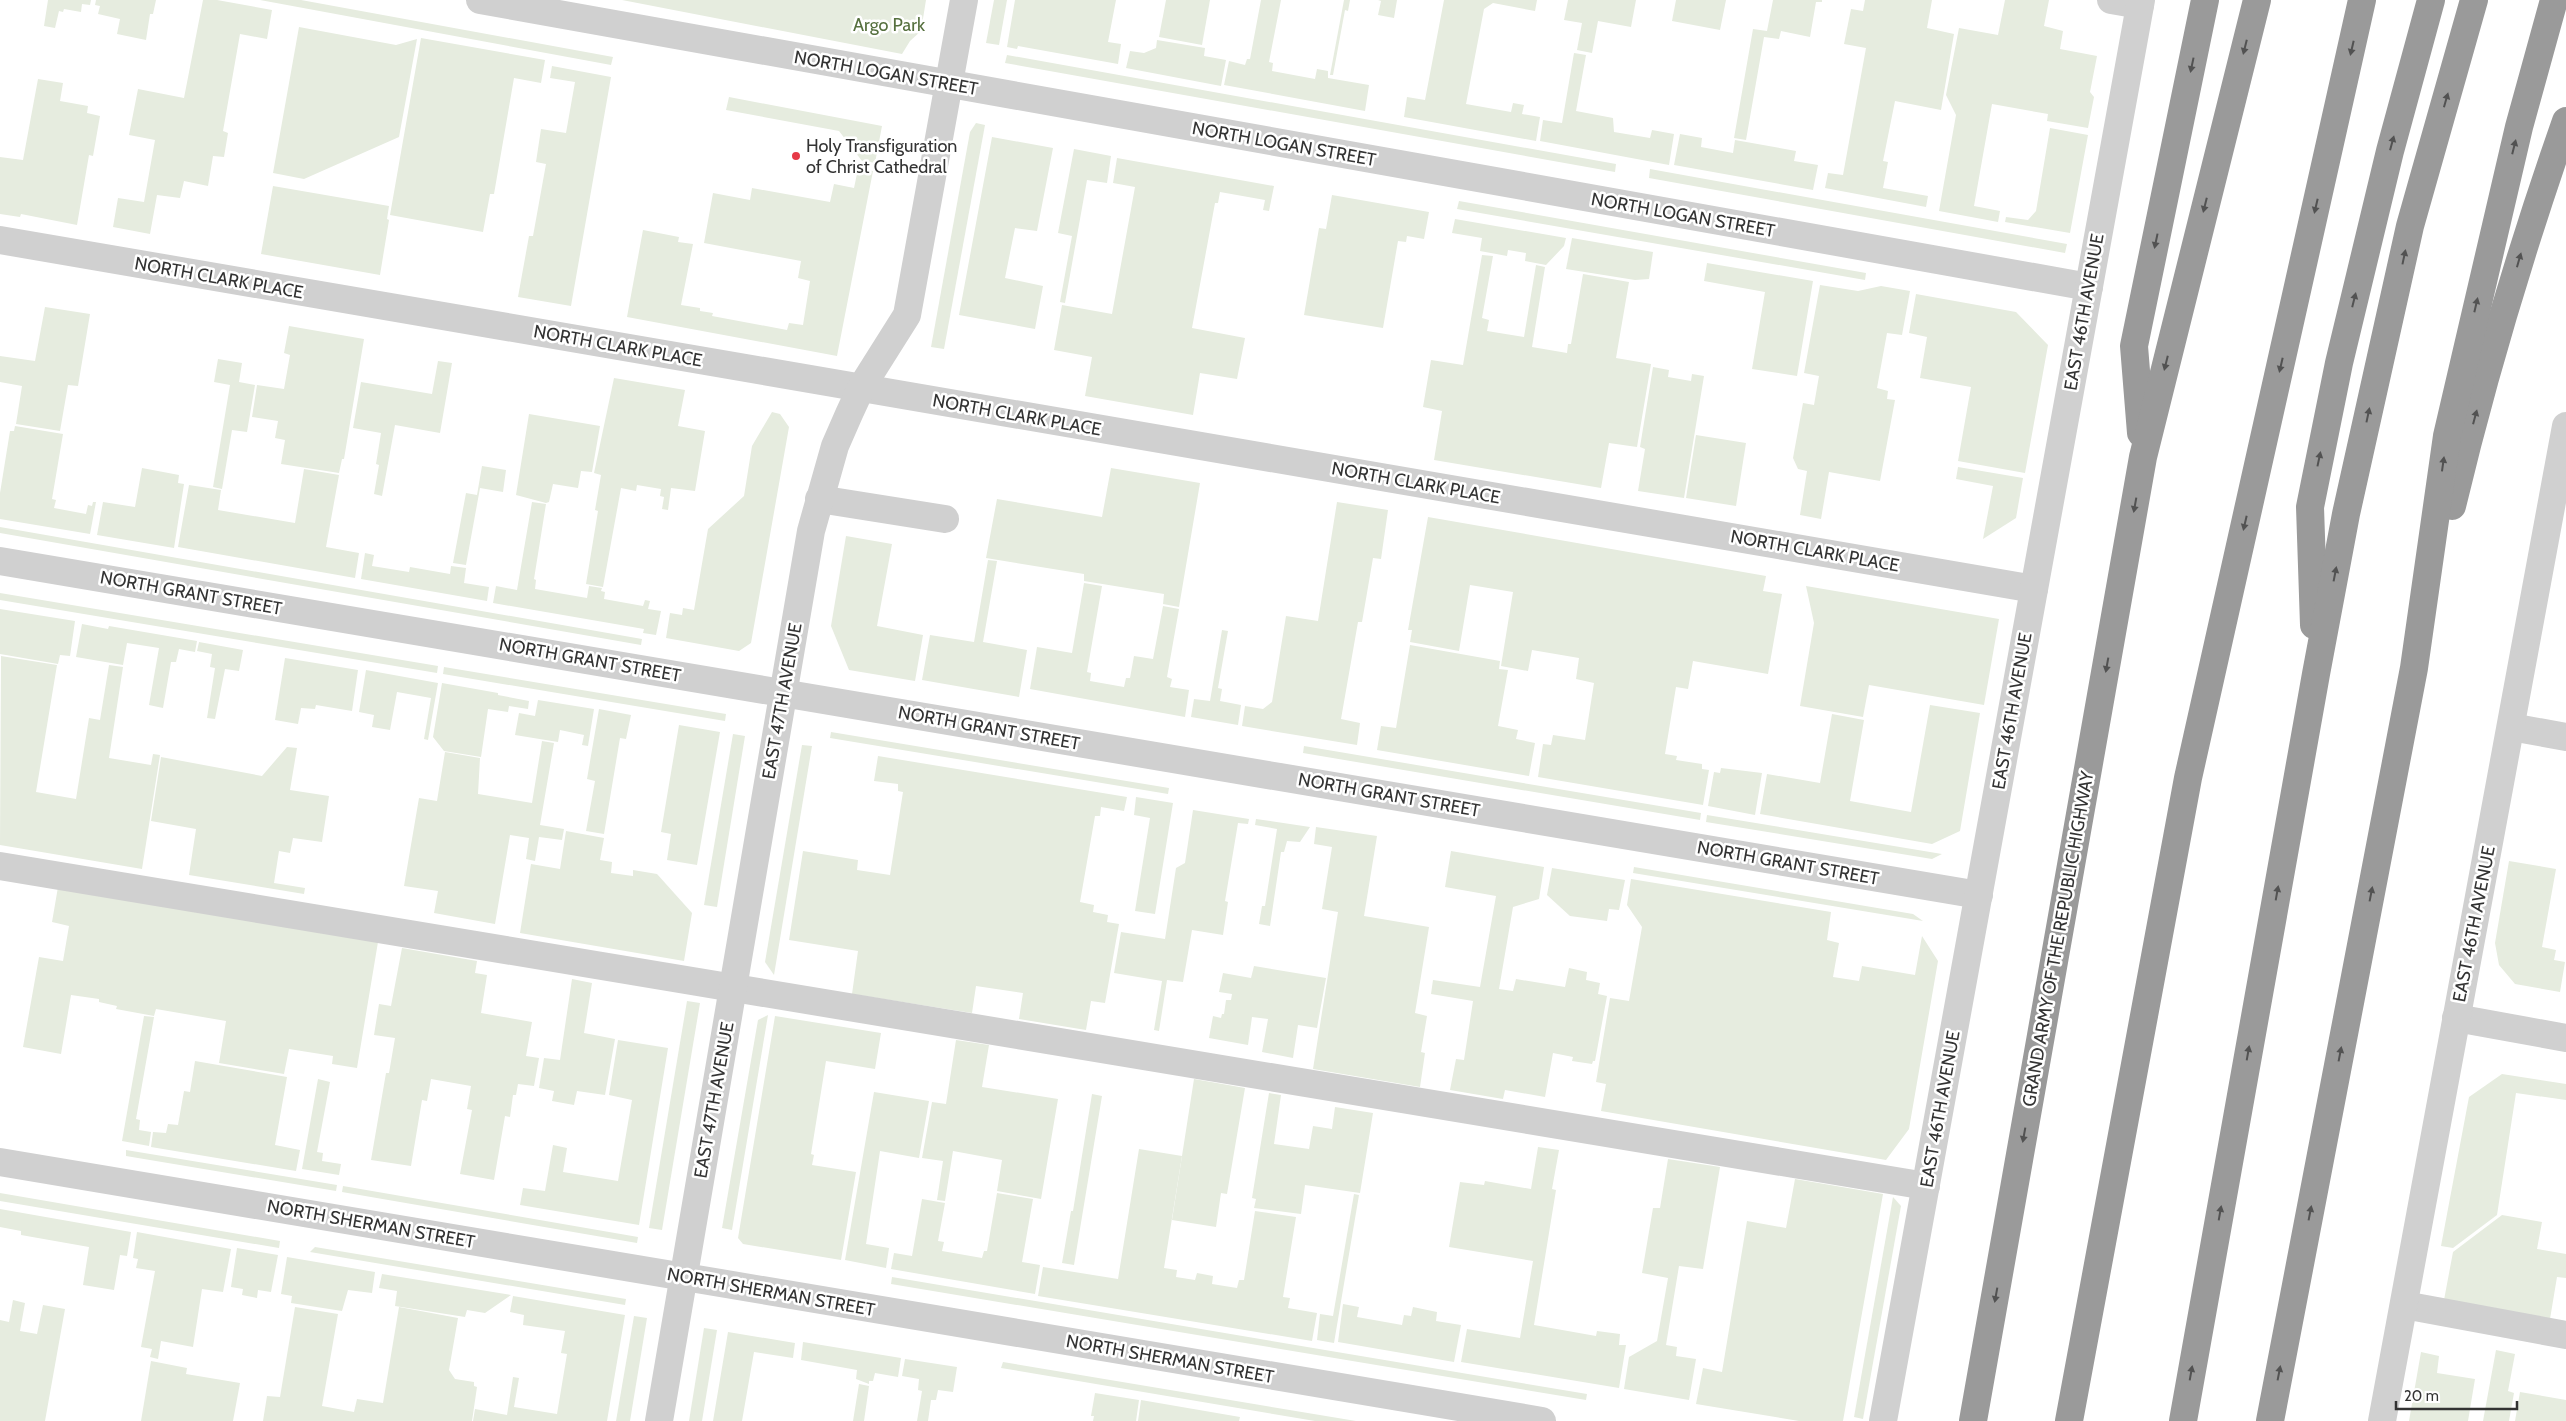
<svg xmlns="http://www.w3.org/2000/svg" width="2566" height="1421" viewBox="0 0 2566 1421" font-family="Cabin,sans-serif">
<rect width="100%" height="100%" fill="#fff"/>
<g fill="#e6ecdf">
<polygon points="48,0 91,0 90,5 82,4 81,12 64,9 63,12 59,11 55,28 44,26"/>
<polygon points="96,0 156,0 153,14 150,14 146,40 117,34 120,19 98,14 100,6 95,5"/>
<polygon points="203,0 217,0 272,10 267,39 240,34 223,131 228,133 224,157 213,156 208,186 184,181 180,198 157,195 150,234 113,227 118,198 144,202 155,140 129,135 138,89 184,98"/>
<polygon points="260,0 301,0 613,57 611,65"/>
<polygon points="622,0 926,0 921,31 910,41 902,54"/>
<polygon points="994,0 1007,0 999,45 986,43"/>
<polygon points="1015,0 1116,0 1108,42 1121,44 1118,64 1018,46 1017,49 1007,47"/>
<polygon points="1166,0 1210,0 1202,45 1159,37"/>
<polygon points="1261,0 1281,0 1269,62 1273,63 1272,71 1315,79 1317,69 1328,71 1328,78 1369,85 1365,111 1224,85 1229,61 1245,65 1247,59 1250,59"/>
<polygon points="1344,0 1350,0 1348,11 1345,10 1333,75 1330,75"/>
<polygon points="1378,0 1397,0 1394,18 1378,15 1381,1"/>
<polygon points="1444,0 1537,0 1535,11 1493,3 1484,9 1466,104 1511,112 1513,103 1524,105 1522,114 1540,117 1536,141 1404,117 1407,97 1425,100"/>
<polygon points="1568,0 1636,0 1631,27 1598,21 1592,53 1577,50 1582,23 1564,20"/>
<polygon points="1676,0 1726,0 1720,30 1672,21"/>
<polygon points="1773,0 1822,0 1822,2 1816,2 1810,37 1781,31 1779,39 1764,37 1746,140 1734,138 1753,29 1767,31"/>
<polygon points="1865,0 1932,0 1927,28 1954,34 1941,110 1895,101 1883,161 1888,162 1883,188 1928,196 1926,207 1825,188 1828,173 1843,175 1866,48 1844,44 1851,9 1863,11"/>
<polygon points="2005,0 2049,0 2044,26 2063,31 2060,49 2097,56 2090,92 2094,97 2088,128 2047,121 2048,114 1992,104 1974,206 2000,211 1998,222 1939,211 1956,115 1946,95 1959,28 1998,35"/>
<polygon points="299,27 396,45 417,39 399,137 304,179 273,173"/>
<polygon points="421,38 545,60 541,83 514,78 494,194 490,194 483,232 390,215"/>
<polygon points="1157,40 1205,48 1204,56 1226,60 1221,86 1126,68 1130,51 1144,53 1156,48"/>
<polygon points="1574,53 1586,55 1576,111 1613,118 1614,132 1650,138 1652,130 1674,134 1669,165 1540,141 1543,120 1562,123"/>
<polygon points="1007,55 1616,164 1615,172 1005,63"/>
<polygon points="552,66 611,77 571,306 518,297 529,236 533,236 546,164 536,162 541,129 566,133 575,82 550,78"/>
<polygon points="38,79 63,83 60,101 88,106 87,113 100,116 93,156 89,155 77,225 21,214 20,217 0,214 0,157 23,160"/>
<polygon points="729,97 882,126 875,163 862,161 839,131 726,110"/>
<polygon points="976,123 985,125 944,349 931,347 970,132"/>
<polygon points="2050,128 2088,135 2070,233 2005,222 2006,217 2028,220 2036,211"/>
<polygon points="1680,134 1702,138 1701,147 1733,153 1735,140 1796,151 1794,161 1818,165 1813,190 1674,165"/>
<polygon points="992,137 1053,148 1037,231 1015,228 1005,278 1043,286 1035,329 959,315"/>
<polygon points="1074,149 1111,156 1107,183 1087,180 1065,303 1060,302 1072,236 1058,233"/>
<polygon points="1117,158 1274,186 1269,211 1263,210 1265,200 1220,192 1218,203 1215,203 1192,328 1245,338 1237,379 1200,373 1193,415 1085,396 1092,357 1054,350 1062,305 1112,314 1135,187 1113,183"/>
<polygon points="858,169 873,171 837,356 627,317 643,230 679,237 678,242 693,244 681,305 700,308 700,311 713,313 712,316 787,330 789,323 803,325 810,281 798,278 801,261 704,243 713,193 750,200 752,188 830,202 834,184 854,188"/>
<polygon points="1650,169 2067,244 2065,253 1649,178"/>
<polygon points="273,186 389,206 387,219 389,220 380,275 261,254"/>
<polygon points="1332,195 1429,212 1424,239 1407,236 1406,242 1398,241 1383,328 1304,315 1319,228 1326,229"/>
<polygon points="1459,201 1866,273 1865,280 1457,209"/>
<polygon points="1455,219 1566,238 1564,246 1546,265 1525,261 1526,253 1508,250 1507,256 1480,251 1482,238 1452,233"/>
<polygon points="1572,238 1653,252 1649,279 1635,280 1566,269"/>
<polygon points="1482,255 1493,256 1482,318 1489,320 1487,331 1524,337 1536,265 1545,267 1532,347 1567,353 1568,344 1571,344 1583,274 1629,282 1616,358 1651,364 1637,447 1609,443 1601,488 1434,460 1442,411 1423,407 1431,360 1463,365"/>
<polygon points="1707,263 1813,281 1797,376 1752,369 1765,292 1704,281"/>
<polygon points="1820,285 1858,291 1881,286 1910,291 1902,335 1887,333 1877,388 1888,391 1887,399 1895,400 1880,481 1829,472 1821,519 1800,515 1807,471 1798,469 1793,458 1803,403 1814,405 1819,376 1804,373"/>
<polygon points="1916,294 2016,312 2048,345 2025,473 1958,461 1971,387 1920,378 1927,337 1909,333"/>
<polygon points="45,307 90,314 78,386 68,385 60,431 16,424 22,386 0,382 0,356 35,361"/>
<polygon points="289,326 364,339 344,459 342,459 339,473 281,464 285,440 275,438 278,421 252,417 257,385 284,389 290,355 284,353"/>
<polygon points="218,359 242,363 239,382 255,385 247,432 232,430 222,489 213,487 230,385 214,382"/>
<polygon points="438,361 452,363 440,433 395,425 382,496 374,494 379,465 376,464 381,433 353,428 361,382 432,394"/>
<polygon points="1653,367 1669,370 1668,377 1691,381 1692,374 1704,376 1684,498 1638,491 1645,449 1640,447"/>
<polygon points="614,378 685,390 678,426 705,431 695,491 671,488 668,510 662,509 664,497 660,496 661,489 637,485 636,491 621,488 603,587 586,584 598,511 595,510 601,475 594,473"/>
<polygon points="772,412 780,414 789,427 751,643 739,651 666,638 670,613 682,615 683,608 694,610 708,529 744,496 752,446"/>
<polygon points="529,414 600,426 592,472 581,471 578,488 553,484 549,502 546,503 516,495"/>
<polygon points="15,426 63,434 52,499 56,500 54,508 86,514 88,505 92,506 93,502 96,502 90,534 0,519 0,493 10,431 14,431"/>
<polygon points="1696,435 1746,443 1736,506 1686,498"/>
<polygon points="482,466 506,470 503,492 480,488 466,565 453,563 466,493 477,495"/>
<polygon points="1958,467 2023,478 2016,518 1983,539 1993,486 1956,479"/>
<polygon points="142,468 179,475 178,483 184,484 174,548 97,535 103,502 135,507"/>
<polygon points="1111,468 1200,483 1179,607 1163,604 1164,594 1084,581 1084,574 986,558 997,499 1102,517"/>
<polygon points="304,469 339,475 326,547 359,553 355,578 178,547 189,485 221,490 218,510 295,523"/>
<polygon points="532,502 546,504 534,579 536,580 535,589 587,598 589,586 602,588 601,591 605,592 604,599 643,606 645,600 650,601 648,609 661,611 656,635 643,633 644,629 493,603 496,586 517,590"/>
<polygon points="1337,502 1388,510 1381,559 1373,558 1362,622 1358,622 1341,719 1360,723 1357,745 1242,726 1245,706 1263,709 1272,702 1286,616 1318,621"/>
<polygon points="1428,517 1766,576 1763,591 1782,594 1768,674 1693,661 1688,689 1676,687 1665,754 1677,756 1676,760 1702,764 1702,769 1709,770 1703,805 1538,777 1543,744 1551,745 1553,735 1585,740 1594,683 1576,679 1579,658 1532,650 1528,671 1501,666 1513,592 1470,585 1459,651 1410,642 1412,630 1408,630"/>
<polygon points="0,527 642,639 641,645 0,533"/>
<polygon points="846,536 892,544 877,626 923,635 915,681 849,670 831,626"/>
<polygon points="365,553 374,555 372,566 409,572 410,567 450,574 451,566 466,568 464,583 489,587 487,601 361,579"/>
<polygon points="988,560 997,561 983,642 1027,650 1019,697 922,680 930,635 974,642"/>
<polygon points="1084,583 1102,586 1087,672 1091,673 1090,681 1124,687 1126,678 1130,678 1134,656 1153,659 1163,606 1179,609 1167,677 1172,679 1170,687 1189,690 1185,717 1030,689 1037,647 1072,653"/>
<polygon points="1806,586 1999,619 1984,705 1869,685 1863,717 1800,706 1814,623"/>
<polygon points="0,593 438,666 437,673 0,600"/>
<polygon points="0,609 75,621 70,656 60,655 58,664 0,654"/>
<polygon points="82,624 108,629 109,626 197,641 195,652 179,649 176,662 171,662 163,708 149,705 159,648 127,643 123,665 76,657"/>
<polygon points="1222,630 1228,631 1218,688 1222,689 1220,701 1241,705 1238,725 1191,717 1194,699 1210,701"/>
<polygon points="199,642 243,650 239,671 225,669 215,719 207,718 215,668 210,667 212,654 197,651"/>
<polygon points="1410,645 1500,661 1499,669 1508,670 1498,726 1518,730 1516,739 1535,743 1529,776 1377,750 1381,726 1396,728"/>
<polygon points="1,656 57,665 36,792 76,799 89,718 100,720 109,665 123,667 109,758 151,765 153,754 160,755 142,869 0,845"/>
<polygon points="285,658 358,670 352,711 316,705 315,709 301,708 298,724 275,720"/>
<polygon points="444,667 726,714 725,721 443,674"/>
<polygon points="366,670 438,683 428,740 424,739 431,698 397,692 390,730 372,727 374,715 359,712"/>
<polygon points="442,683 498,693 498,695 529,701 528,709 509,706 508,712 488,709 481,757 444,751 433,737"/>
<polygon points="538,700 594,709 588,746 582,745 584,735 560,730 558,742 515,735 519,713 535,716"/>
<polygon points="1930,705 1980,713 1960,831 1932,844 1760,814 1767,774 1820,783 1832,714 1864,720 1850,801 1911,812"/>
<polygon points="599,709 631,715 626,739 620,738 604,834 586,831 595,781 587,779"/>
<polygon points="679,725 720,732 697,865 667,860 671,834 661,832"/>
<polygon points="831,732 1169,788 1168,794 830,738"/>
<polygon points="733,734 745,736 717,907 704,905"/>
<polygon points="542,741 554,743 540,825 564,829 562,840 539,837 535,861 526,859 529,838 510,835 495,924 434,913 438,891 404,886 419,798 437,801 445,752 480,758 478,794 532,803"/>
<polygon points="802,745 812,746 774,975 765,962"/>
<polygon points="1304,746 1701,813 1700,820 1303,753"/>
<polygon points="287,747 297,748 290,790 329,796 322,842 293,838 290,853 279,851 274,883 305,888 304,894 189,875 196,829 151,821 161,757 262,776"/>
<polygon points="878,756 1127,797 1124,811 1101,807 1100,816 1095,816 1080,902 1094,905 1093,912 1108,915 1107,922 1119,924 1105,1003 1091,1001 1086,1030 1019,1019 1023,993 976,986 972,1013 852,994 858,951 789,940 803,851 858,860 857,870 890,875 903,792 898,791 898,784 874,781"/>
<polygon points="1721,768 1762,773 1755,815 1708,806 1714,772 1720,773"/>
<polygon points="1136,797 1173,803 1155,914 1135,911 1150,818 1134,815"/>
<polygon points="1193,810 1249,819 1248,824 1238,823 1225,901 1228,902 1223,935 1192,930 1183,982 1167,980 1159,1031 1154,1030 1162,981 1114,973 1121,932 1165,939 1176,868 1185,863"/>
<polygon points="1707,815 1942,854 1932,859 1706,822"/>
<polygon points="1256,819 1310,827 1300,842 1287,841 1284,852 1281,852 1270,926 1259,924 1262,906 1265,906 1277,829 1255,825"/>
<polygon points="1316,827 1377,836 1364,916 1429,927 1415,1013 1427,1016 1421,1052 1425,1053 1420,1087 1313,1069 1338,912 1322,909 1332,847 1314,844"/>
<polygon points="566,831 604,838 600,860 612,862 611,873 633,876 633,870 657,874 692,913 684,961 520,933 531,864 560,869"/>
<polygon points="1451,851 1544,867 1539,899 1513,907 1499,989 1513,991 1516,979 1565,987 1569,968 1587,972 1586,980 1600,983 1598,994 1607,996 1595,1061 1593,1061 1592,1064 1572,1061 1573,1057 1553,1053 1545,1097 1505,1090 1503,1099 1450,1090 1456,1059 1464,1060 1473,1001 1431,994 1433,980 1480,987 1496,896 1445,887"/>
<polygon points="2509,861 2556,869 2542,947 2556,950 2554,960 2565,962 2560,992 2515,984 2499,965 2495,943"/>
<polygon points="1634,867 1913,914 1923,921 1633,873"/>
<polygon points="1552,868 1625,880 1619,910 1609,909 1607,921 1570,916 1547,895"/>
<polygon points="1631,879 1831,912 1827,940 1839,943 1833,977 1859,981 1862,966 1915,975 1922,936 1938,961 1909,1129 1886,1160 1601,1111 1606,1084 1596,1082 1610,998 1629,1001 1642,927 1627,905"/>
<polygon points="58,887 378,942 357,1068 332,1064 333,1056 289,1049 284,1074 219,1063 226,1021 156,1009 154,1016 116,1009 117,1006 99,1002 99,999 71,995 61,1054 23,1047 39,957 63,961 69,926 52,922"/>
<polygon points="402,948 477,961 475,973 487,975 481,1013 532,1022 526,1056 539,1058 534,1086 518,1084 516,1095 513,1095 510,1117 505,1116 494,1180 460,1174 472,1110 467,1109 471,1086 431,1079 427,1101 422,1100 411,1166 371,1160 386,1073 389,1073 395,1038 374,1035 379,1004 391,1006"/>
<polygon points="1254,966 1326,978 1317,1028 1298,1025 1293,1058 1262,1052 1268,1019 1252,1017 1248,1045 1209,1038 1213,1016 1221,1018 1222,1014 1224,1014 1226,1000 1231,1000 1232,994 1219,992 1223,973 1251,978"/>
<polygon points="572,979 592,983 584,1033 615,1039 605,1095 577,1091 574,1105 552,1101 554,1091 539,1088 544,1058 560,1060"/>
<polygon points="687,1001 700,1003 662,1230 649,1228"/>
<polygon points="768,1015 732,1230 722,1228 758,1020"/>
<polygon points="144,1016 154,1017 136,1119 140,1120 139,1130 151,1132 149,1146 122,1141"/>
<polygon points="775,1016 881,1033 875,1069 826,1061 811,1154 814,1155 812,1165 856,1172 841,1260 743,1244 738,1238"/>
<polygon points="618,1040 668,1048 639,1225 520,1205 523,1188 545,1191 553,1145 567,1148 563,1172 618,1181 632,1100 609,1095"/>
<polygon points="956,1040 989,1045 982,1087 1058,1099 1041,1199 997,1191 1002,1160 953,1151 945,1201 937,1200 943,1161 922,1158 932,1102 946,1104"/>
<polygon points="195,1061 287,1077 275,1145 300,1150 296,1171 151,1147 153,1132 166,1133 168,1124 178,1125 184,1091 190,1092"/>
<polygon points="2502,1074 2566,1084 2566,1100 2516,1093 2497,1215 2453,1248 2441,1246 2469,1097"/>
<polygon points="318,1079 330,1082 317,1152 323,1153 322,1161 341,1164 339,1175 302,1169"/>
<polygon points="1194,1079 1245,1088 1227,1194 1221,1193 1216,1227 1172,1220"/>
<polygon points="874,1092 929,1101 919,1158 880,1151 866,1244 889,1248 886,1268 845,1260"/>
<polygon points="1269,1093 1281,1095 1274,1144 1309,1149 1313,1126 1332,1129 1335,1107 1373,1113 1360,1193 1305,1185 1301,1214 1254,1208 1256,1199 1252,1198"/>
<polygon points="1092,1094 1102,1096 1074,1265 1062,1263 1071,1211 1073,1211"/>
<polygon points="1538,1147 1559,1150 1552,1189 1556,1190 1534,1325 1596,1336 1597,1331 1620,1334 1619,1345 1626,1345 1619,1388 1461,1362 1467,1329 1520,1338 1533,1261 1449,1247 1460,1182 1484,1185 1485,1181 1531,1189"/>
<polygon points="1139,1149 1182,1156 1164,1268 1177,1270 1176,1277 1195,1280 1197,1273 1213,1276 1212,1284 1237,1288 1239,1280 1244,1280 1255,1211 1296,1217 1283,1297 1290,1298 1288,1308 1317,1313 1312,1341 1038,1296 1043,1267 1118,1279"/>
<polygon points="126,1150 337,1185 336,1191 126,1156"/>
<polygon points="1668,1159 1720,1167 1703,1269 1679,1266 1666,1345 1677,1347 1676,1356 1696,1359 1689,1400 1624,1389 1629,1357 1657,1341 1668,1278 1642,1273 1653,1208 1660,1208"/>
<polygon points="1795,1179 1883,1194 1843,1421 1799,1421 1696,1404 1703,1368 1722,1372 1747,1221 1786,1228"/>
<polygon points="343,1186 638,1237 637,1243 342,1192"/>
<polygon points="0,1193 280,1241 279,1248 0,1201"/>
<polygon points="997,1193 1033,1199 1022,1262 1040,1265 1035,1294 891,1269 894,1253 912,1256 922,1199 945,1203 938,1241 944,1242 942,1251 982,1258 984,1251 987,1251"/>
<polygon points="1354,1194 1359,1195 1334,1343 1317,1340 1320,1314 1333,1316"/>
<polygon points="1893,1197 1901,1206 1863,1419 1854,1417"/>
<polygon points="0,1209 131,1232 127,1256 120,1255 114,1290 83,1285 89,1247 21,1235 21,1231 0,1227"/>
<polygon points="2502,1215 2542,1222 2537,1249 2566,1254 2566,1278 2557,1277 2550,1319 2444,1300 2453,1252"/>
<polygon points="137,1232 231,1249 223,1292 202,1289 193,1347 161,1341 158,1359 150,1357 152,1349 141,1347 155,1271 136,1268 138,1259 133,1258"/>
<polygon points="315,1247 626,1299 625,1305 310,1252"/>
<polygon points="237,1248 278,1255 271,1292 258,1290 257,1298 242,1295 243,1289 231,1287"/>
<polygon points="287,1257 375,1272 372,1293 348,1290 342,1311 291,1303 292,1296 281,1294"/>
<polygon points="382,1274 511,1295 485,1313 467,1310 465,1317 395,1306 397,1291 379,1288"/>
<polygon points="892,1277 1587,1394 1586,1400 891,1284"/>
<polygon points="513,1296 625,1315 607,1421 473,1421 475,1409 507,1415 513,1377 519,1378 514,1407 557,1414 567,1354 561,1353 565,1331 523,1325 524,1315 510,1312"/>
<polygon points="13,1300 25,1303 20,1331 37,1334 43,1305 65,1309 45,1421 0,1421 0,1320 9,1322"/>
<polygon points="1343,1304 1359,1307 1357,1317 1402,1325 1404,1315 1411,1316 1413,1307 1437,1312 1436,1321 1461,1325 1454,1362 1338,1342"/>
<polygon points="295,1307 338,1314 322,1406 354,1412 357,1399 383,1403 399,1307 458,1318 449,1370 455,1379 474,1382 474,1386 477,1387 472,1421 263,1421 267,1396 280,1397"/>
<polygon points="634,1316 647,1318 630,1421 616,1421"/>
<polygon points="704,1328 717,1330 702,1421 689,1421"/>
<polygon points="728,1332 795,1343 793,1358 754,1352 742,1421 713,1421"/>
<polygon points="803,1342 901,1358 898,1377 875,1373 873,1381 869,1381 869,1384 856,1379 857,1370 801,1360"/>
<polygon points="2496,1350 2515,1354 2508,1391 2514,1393 2509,1421 2483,1421"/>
<polygon points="2421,1352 2439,1356 2437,1373 2475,1379 2468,1421 2409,1421"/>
<polygon points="905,1359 957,1367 953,1392 938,1390 936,1400 931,1400 928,1421 917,1421 922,1391 918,1390 919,1379 902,1376"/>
<polygon points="151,1361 187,1368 186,1374 240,1383 233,1421 141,1421"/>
<polygon points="1003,1362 1356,1421 1315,1421 1001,1368"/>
<polygon points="859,1384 869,1386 864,1421 853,1421"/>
<polygon points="2520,1392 2566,1400 2566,1421 2515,1421"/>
<polygon points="1095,1393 1139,1400 1136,1421 1093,1421 1094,1416 1091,1416"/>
<polygon points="1141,1400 1240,1417 1239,1421 1138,1421"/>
</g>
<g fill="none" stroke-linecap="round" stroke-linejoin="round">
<g stroke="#d0d0d0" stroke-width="28">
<polyline points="480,0 2089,287"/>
<polyline points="2111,0 2140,5"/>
<polyline points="0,240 2034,589"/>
<polyline points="819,499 945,519"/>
<polyline points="0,561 1979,895"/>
<polyline points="2511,727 2566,737"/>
<polyline points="0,866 1926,1186"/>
<polyline points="2456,1018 2566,1038"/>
<polyline points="0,1162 1542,1421"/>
<polyline points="2404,1305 2566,1335"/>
<polyline points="659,1421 811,531 835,446 849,414 861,388 907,315 964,0"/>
<polyline points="1883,1421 2141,0"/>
<polyline points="2382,1421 2566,426"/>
</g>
<g stroke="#9a9a9a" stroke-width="28">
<polyline points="2141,433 2134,346 2205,0"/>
<path d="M2452 506C2483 376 2522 247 2566 121"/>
<polyline points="2314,625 2310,507 2339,363 2390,151 2431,0"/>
<polyline points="1973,1421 2143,457 2257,0"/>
<polyline points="2069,1421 2188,778 2362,0"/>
<polyline points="2183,1421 2316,674 2346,514 2410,226 2474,0"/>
<polyline points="2270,1421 2414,668 2447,436 2519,127 2554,0"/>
</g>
</g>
<defs><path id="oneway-solid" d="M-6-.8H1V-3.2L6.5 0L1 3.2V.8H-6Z" transform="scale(1.25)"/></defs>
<g fill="#525252">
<use href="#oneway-solid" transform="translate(2245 47) rotate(104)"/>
<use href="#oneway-solid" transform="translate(2352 48) rotate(103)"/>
<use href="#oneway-solid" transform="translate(2192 65) rotate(102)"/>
<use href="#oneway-solid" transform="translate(2446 100) rotate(-74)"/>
<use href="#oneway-solid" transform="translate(2392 143) rotate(-75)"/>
<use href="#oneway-solid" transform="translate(2514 147) rotate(-76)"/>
<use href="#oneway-solid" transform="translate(2205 205) rotate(104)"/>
<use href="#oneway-solid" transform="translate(2316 206) rotate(103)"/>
<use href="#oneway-solid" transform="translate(2156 241) rotate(102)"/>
<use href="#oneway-solid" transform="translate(2404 257) rotate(-78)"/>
<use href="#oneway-solid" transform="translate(2519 260) rotate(-74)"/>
<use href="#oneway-solid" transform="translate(2354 300) rotate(-76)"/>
<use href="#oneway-solid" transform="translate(2476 305) rotate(-77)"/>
<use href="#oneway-solid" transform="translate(2166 363) rotate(104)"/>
<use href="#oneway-solid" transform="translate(2281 365) rotate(103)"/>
<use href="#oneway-solid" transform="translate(2368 415) rotate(-78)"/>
<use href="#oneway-solid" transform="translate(2475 417) rotate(-75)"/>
<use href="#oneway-solid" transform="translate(2319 459) rotate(-78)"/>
<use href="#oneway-solid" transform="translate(2443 464) rotate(-82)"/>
<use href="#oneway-solid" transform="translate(2135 505) rotate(100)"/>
<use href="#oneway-solid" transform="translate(2245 523) rotate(103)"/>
<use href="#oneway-solid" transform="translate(2335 574) rotate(-79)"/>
<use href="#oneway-solid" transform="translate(2107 665) rotate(100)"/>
<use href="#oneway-solid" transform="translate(2277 893) rotate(-80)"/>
<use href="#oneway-solid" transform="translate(2371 894) rotate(-79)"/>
<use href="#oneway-solid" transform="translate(2248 1053) rotate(-80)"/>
<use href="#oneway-solid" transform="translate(2340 1054) rotate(-79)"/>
<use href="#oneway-solid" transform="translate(2024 1135) rotate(100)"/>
<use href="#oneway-solid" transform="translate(2220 1213) rotate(-80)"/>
<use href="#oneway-solid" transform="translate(2310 1213) rotate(-79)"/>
<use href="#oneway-solid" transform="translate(1996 1295) rotate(100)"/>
<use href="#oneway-solid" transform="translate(2191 1373) rotate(-80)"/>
<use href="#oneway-solid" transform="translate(2279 1373) rotate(-79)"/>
</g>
<circle fill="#e63946" stroke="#fff" stroke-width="2" cx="796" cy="156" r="5"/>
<g text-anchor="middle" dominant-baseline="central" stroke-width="5" stroke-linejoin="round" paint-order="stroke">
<g font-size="18" fill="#56703f" stroke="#fff">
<text x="889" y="25">Argo Park</text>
</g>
<g font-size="18" fill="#333" stroke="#fff">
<text transform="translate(886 73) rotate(10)">NORTH LOGAN STREET</text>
<text transform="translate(1284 144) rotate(10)">NORTH LOGAN STREET</text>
<text transform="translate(1683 215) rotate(10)">NORTH LOGAN STREET</text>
<text transform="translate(219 278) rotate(10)">NORTH CLARK PLACE</text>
<text transform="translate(2084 312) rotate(-80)">EAST 46TH AVENUE</text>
<text transform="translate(618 346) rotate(10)">NORTH CLARK PLACE</text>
<text transform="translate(1017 415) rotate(10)">NORTH CLARK PLACE</text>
<text transform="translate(1416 483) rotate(10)">NORTH CLARK PLACE</text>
<text transform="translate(1815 551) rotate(10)">NORTH CLARK PLACE</text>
<text transform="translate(191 593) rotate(10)">NORTH GRANT STREET</text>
<text transform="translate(590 660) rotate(10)">NORTH GRANT STREET</text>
<text transform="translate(782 701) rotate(-80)">EAST 47TH AVENUE</text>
<text transform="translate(2012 711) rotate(-80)">EAST 46TH AVENUE</text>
<text transform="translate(989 728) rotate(10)">NORTH GRANT STREET</text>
<text transform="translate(1389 795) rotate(10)">NORTH GRANT STREET</text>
<text transform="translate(1788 863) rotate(10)">NORTH GRANT STREET</text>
<text transform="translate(2474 924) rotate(-79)">EAST 46TH AVENUE</text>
<text transform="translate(2058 939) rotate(-80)">GRAND ARMY OF THE REPUBLIC HIGHWAY</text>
<text transform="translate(714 1100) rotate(-80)">EAST 47TH AVENUE</text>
<text transform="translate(1940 1109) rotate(-80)">EAST 46TH AVENUE</text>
<text transform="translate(371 1224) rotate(10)">NORTH SHERMAN STREET</text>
<text transform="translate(771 1292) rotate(10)">NORTH SHERMAN STREET</text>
<text transform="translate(1170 1359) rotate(10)">NORTH SHERMAN STREET</text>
</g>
<g font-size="18" fill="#333" stroke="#fff" text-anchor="start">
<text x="806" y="146">Holy Transfiguration<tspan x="806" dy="21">of Christ Cathedral</tspan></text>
</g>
</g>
<path d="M2396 1401v8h121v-8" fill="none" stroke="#333333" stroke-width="2.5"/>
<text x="2404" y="1401" font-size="15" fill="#333333" stroke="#ffffff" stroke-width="4" paint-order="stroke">20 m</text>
</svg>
